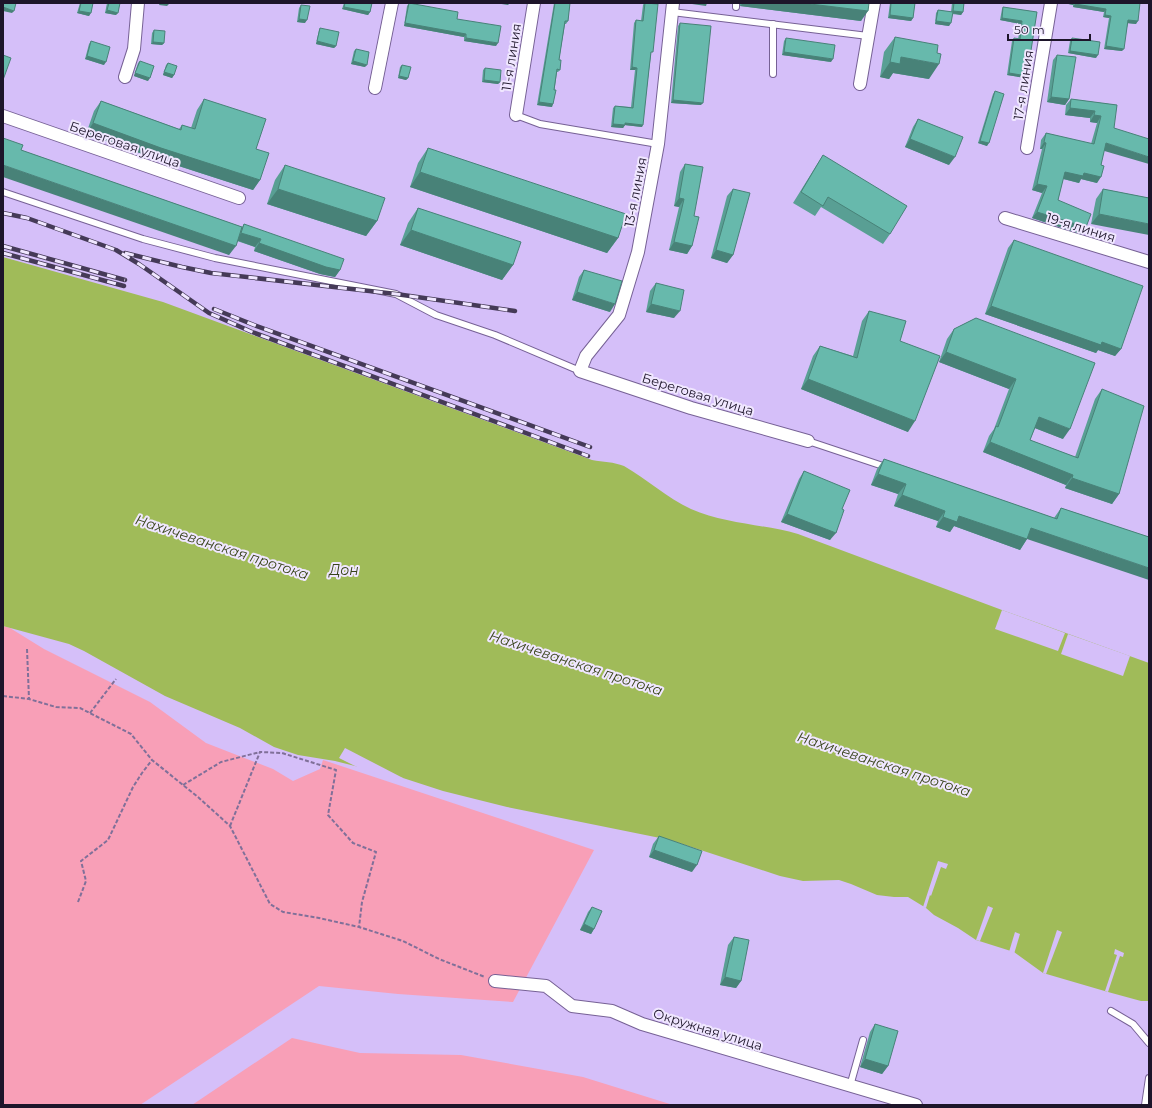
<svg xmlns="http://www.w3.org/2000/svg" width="1152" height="1108" viewBox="0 0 1152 1108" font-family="Montserrat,sans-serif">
<rect width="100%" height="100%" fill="#d5bff9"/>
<g fill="#f89fb7">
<polygon points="3,626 10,628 44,649 150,702 206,743 273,769 293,781 320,769 323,760 594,850 513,1002 398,994 319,986 140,1105 3,1105"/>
<polygon points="292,1038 360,1053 461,1055 583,1077 673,1105 192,1105"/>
</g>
<path fill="#a0bb59" d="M3 257 163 302 592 460C603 462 614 462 624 466 647 479 667 498 691 509 725 524 763 524 798 534L1002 610 1149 663V1001H1141L1108 992 1043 973 1014 952 976 940 958 928 934 915 926 908 908 897H894L877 895 851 884 839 880 803 881 780 876 670 840 507 807 443 791 403 778 335 761 298 755 274 747 240 728 165 696 84 651 69 644 3 626Z"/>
<g fill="#d5bff9">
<polygon points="1002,610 1065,633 1058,651 995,629"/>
<polygon points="1068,634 1130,656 1123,676 1061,654"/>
<polygon points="345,748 403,778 402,780 363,770 339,758"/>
<polygon points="938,861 948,864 946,869 941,867 931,896 930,895 926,908 923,907"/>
<polygon points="988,906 993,908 980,941 976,940"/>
<polygon points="1057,930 1062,932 1046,974 1043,973"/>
<polygon points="1015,932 1020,934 1014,954 1009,952"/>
<polygon points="1115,949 1124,953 1123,957 1120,956 1108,992 1105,991 1117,955 1114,954"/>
</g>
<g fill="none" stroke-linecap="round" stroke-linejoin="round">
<g stroke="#766195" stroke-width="8">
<g id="service">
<polyline points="736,7 736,3"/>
<polyline points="672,12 868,36"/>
<polyline points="773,24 773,74"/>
<polyline points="516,115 540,124 658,144"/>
<polyline points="3,192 143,239 215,258 396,294 436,315 495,335 580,371"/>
<polyline points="808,441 886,467"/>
<polyline points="1111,1011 1133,1024 1149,1043"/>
<polyline points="850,1086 863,1040"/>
<polyline points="1145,1105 1149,1078"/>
</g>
</g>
<g stroke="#766195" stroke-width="14">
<g id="minor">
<polyline points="673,3 658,144 638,252 619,315 586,356 580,371 691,408 808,441"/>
<polyline points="125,77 134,49 138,3"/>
<polyline points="860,84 874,3"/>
<polyline points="375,88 392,3"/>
<polyline points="516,115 534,3"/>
<polyline points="3,116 239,198"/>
<polyline points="1027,148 1051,3"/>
<polyline points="1005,218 1149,262"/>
<polyline points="495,981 546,986 572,1006 612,1011 642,1024 916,1105"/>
</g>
</g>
<g stroke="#807099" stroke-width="2" stroke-dasharray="4 2" stroke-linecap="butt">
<polyline points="27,649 29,699"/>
<polyline points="3,696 29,699 56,707 80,708 131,734 152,760 198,797 230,826 270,904 283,912 319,918 359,927 403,941 439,959 485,977"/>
<polyline points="90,713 116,679"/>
<polyline points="183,785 221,762 260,752"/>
<polyline points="230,826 260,752 282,753 336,770 328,815 353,843 376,852 362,902 359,927"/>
<polyline points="78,902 86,881 81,861 108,840 133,787 142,773 152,760"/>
</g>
<use href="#service" stroke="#fff" stroke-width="6"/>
<use href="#minor" stroke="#fff" stroke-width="12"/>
<g stroke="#453a57" stroke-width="4.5">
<g id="rail">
<polyline points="3,213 27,218 116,250 139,264 209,313 252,332 588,456"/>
<polyline points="3,246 125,280"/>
<polyline points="3,253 124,286"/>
<polyline points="125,253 182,267 211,273 396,294 515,311"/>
<polyline points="214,309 254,325 590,447"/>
</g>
</g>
<use href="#rail" stroke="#f0e7ff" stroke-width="3" stroke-dasharray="9" stroke-linecap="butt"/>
</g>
<g fill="#599f94">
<polygon points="80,3 93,3 89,16 77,13"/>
<polygon points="107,3 120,3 116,15 105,13"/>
<polygon points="344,3 372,3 370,12 368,15 342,9"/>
<polygon points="409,3 496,46 464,41 464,37 404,26 407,6"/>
<polygon points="554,3 570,3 568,21 566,24 565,24 559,60 560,70 558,72 557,72 552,107 537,105"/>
<polygon points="644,3 653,3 651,55 642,127 625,125 623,128 611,127 613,108 615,106 631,107 635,70 630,70 634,23 636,20 641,21 643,5"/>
<polygon points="740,3 869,3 861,21 740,6"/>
<polygon points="890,3 915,3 913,18 911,21 888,18"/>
<polygon points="952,3 964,3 963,12 961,15 952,14 949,26 935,24 936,13 938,10 951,12"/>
<polygon points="1064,3 1140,3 1136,24 1128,23 1122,51 1104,49 1109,18 1103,17 1104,12 1073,7 1073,5"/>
<polygon points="301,5 305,23 297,22 299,8"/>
<polygon points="1003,7 1037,12 1025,78 1007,75 1012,41 1014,38 1018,39 1021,24 1000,20 1002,9"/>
<polygon points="680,23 701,105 671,103 678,26"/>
<polygon points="320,28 336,46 334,48 316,44 319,30"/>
<polygon points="154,30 164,43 162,45 151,44 152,33"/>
<polygon points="895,37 929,79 893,73 889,79 880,77 884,52"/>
<polygon points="786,38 831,62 782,55 784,41"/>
<polygon points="1072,38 1096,58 1068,53 1070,41"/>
<polygon points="91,41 104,65 85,59 89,44"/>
<polygon points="356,49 365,67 351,64 354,51"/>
<polygon points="1057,55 1069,99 1065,105 1047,102 1053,60"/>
<polygon points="140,61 148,81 134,76 138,63"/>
<polygon points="168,63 174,75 172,78 163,75 166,65"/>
<polygon points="402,65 408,78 406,80 398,78 400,67"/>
<polygon points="485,68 500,82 498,84 482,82 483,70"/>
<polygon points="995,91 987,146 978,143 993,94"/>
<polygon points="204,99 256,149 260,180 253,190 154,158 86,134 94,111 101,101 179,129 182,125 191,128 197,110"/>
<polygon points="1071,99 1117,105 1104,151 1097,183 1081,179 1079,183 1063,179 1058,200 1081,234 1032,218 1042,193 1032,190 1042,149 1040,149 1041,140 1046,133 1091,144 1097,123 1090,122 1090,118 1065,115 1066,105"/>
<polygon points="918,119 949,165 905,147 913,127"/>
<polygon points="428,148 618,238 607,253 410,187 418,163"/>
<polygon points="21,150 242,227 244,224 340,270 335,277 320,274 254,251 255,247 237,241 229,255"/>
<polygon points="823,155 890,234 883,244 821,207 815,216 793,203 816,166"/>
<polygon points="685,164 694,216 692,246 687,254 669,250 679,207 674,206 680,172"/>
<polygon points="285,165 377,221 366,236 267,204 275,180"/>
<polygon points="733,189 733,255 727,263 711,258 727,196"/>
<polygon points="1103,189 1149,198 1091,224 1096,199"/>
<polygon points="418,208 513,265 502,280 400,245 408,223"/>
<polygon points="1014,240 1121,349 1115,356 1098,350 1096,353 985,314 1008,248"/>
<polygon points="584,270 610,312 572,300 579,277"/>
<polygon points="656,283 674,318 646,312 650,291"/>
<polygon points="869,311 900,341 908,432 801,389 813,356 820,346 853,356 862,321"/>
<polygon points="976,318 1063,439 1035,428 1030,440 1075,457 1095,399 1102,389 1119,494 1112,504 1065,488 1066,485 983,452 989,436 994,429 1009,389 939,362 947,339 954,329"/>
<polygon points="884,459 1054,518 1061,508 1149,537 1027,539 1020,550 954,526 950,532 936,527 938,521 894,506 898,494 871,485 877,469"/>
<polygon points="804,471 842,509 830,540 781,522 799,479"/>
<polygon points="659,836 692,872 649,857 653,844"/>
<polygon points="592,907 594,929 591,934 580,930 588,912"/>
<polygon points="734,937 741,981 736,988 720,985 728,945"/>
<polygon points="875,1024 888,1066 882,1074 860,1067 870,1032"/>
</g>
<g fill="#488278">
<polygon points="160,3 165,3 169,4 167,6 159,5"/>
<polygon points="495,3 510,3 508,5"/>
<polygon points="692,3 707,3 706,6 692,4"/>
<polygon points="743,3 802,3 868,11 861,21 740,6"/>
<polygon points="1064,3 1074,3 1073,5"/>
<polygon points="1075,4 1106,9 1104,12 1073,7"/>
<polygon points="3,7 14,11 12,13 3,11"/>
<polygon points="344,7 370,12 368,15 342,9"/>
<polygon points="107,10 118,13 116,15 105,13"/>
<polygon points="79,11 91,13 89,16 77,13"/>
<polygon points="953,11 963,12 961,15 951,13"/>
<polygon points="890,15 913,18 911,21 888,18"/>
<polygon points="1105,15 1111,16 1109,18 1103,17"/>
<polygon points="1002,18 1022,21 1021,24 1000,20"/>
<polygon points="299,19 307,20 305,23 297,22"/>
<polygon points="1128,20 1138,21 1136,24 1126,23"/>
<polygon points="936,21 951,23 949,26 935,24"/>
<polygon points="405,23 466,34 464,37 404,26"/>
<polygon points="466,38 498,43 496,46 464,41"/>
<polygon points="317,41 336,46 334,48 316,44"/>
<polygon points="153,42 164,43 162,45 151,44"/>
<polygon points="1106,46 1124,49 1122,51 1104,49"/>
<polygon points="1070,51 1098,55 1096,58 1068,53"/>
<polygon points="784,52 833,59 831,62 782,55"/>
<polygon points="87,56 106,62 104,65 85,59"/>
<polygon points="901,57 939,64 929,79 893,73 889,79 880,77 890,62"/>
<polygon points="353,61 367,65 365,67 351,64"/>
<polygon points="632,67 637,68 635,70 630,70"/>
<polygon points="164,72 174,75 172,78 163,75"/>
<polygon points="135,73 150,78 148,81 134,76"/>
<polygon points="1009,73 1027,76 1025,78 1007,75"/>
<polygon points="399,76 408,78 406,80 398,78"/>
<polygon points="484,80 500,82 498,84 482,82"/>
<polygon points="1051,97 1069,99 1065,105 1047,102"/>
<polygon points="673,100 703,103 701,105 671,103"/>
<polygon points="539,102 553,104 552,107 537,105"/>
<polygon points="1070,108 1095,111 1090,118 1065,115"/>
<polygon points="1094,115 1101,116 1097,123 1090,122"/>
<polygon points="93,123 260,180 253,190 154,158 86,134"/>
<polygon points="625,123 643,125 642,127 624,125"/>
<polygon points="613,124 625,125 623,128 611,127"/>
<polygon points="910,139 955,157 949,165 905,147"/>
<polygon points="980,141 989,143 987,146 978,143"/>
<polygon points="1044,142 1046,143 1042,149 1040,149"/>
<polygon points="1106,143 1149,157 1149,164 1101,150"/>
<polygon points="3,165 236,246 229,255 3,177"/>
<polygon points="420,172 618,238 607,253 410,187"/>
<polygon points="1065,172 1084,173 1101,177 1097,183 1081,179 1079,183 1060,178"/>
<polygon points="1037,184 1047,186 1042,193 1032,190"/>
<polygon points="278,189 377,221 366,236 267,204"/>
<polygon points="679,198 684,199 679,207 674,206"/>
<polygon points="1037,212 1086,227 1081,234 1032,218"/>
<polygon points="1099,214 1149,224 1149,235 1091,224"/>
<polygon points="411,230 513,265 502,280 400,245"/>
<polygon points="241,233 261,239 255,247 236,240"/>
<polygon points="674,242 692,246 687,254 669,250"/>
<polygon points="259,243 340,270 335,277 320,274 254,251"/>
<polygon points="716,250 733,255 727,263 711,258"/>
<polygon points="577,292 615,304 610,312 572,300"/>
<polygon points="651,304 680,311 674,318 646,312"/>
<polygon points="991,306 1102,342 1121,349 1115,356 1098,350 1096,353 985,314"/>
<polygon points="946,352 1016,379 1009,389 939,362"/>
<polygon points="808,379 915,421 908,432 801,389"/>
<polygon points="1039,417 1070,429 1063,439 1032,427"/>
<polygon points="990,442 1073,475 1066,485 983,452"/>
<polygon points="878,474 906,484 898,494 871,485"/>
<polygon points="1072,478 1119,494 1112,504 1065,488"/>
<polygon points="902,495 945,511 938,521 894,506"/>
<polygon points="787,514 836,533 830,540 781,522"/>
<polygon points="959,516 1027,539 1020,550 954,526 950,532 936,527 943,517"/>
<polygon points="1031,528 1149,568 1149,580 1024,538"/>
<polygon points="654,850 697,865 692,872 649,857"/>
<polygon points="584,924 594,929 591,934 580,930"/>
<polygon points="725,977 741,981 736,988 720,985"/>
<polygon points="865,1059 888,1066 882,1074 860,1067"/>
</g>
<g fill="#67b9ac" stroke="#488278">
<polygon points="3,3 16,3 14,11 3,7"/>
<polygon points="81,3 93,3 91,13 79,11"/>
<polygon points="109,3 120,3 118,13 107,10"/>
<polygon points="345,3 372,3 370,12 344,7"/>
<polygon points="409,3 458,12 457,19 501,26 498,43 466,38 466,34 405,23"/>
<polygon points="555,3 570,3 568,21 565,21 559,60 561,60 560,70 557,69 554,90 556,90 553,104 539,102"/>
<polygon points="645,3 658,4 653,52 651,52 649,69 643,125 625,123 625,125 613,124 615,106 633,108 637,68 632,67 636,20 643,21"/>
<polygon points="802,3 869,3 868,11"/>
<polygon points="891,3 915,3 913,18 890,15"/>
<polygon points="954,3 964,3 963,12 953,11"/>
<polygon points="1075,3 1140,3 1138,21 1128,20 1124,49 1106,46 1111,16 1105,15 1106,9 1075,4"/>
<polygon points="301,5 310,6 307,20 299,19"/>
<polygon points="1003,7 1037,12 1027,76 1009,73 1014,38 1020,39 1022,21 1002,18"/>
<polygon points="938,10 953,12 951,23 936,21"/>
<polygon points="680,23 711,26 703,103 673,100"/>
<polygon points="320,28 339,32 336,46 317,41"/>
<polygon points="154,30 165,31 164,43 153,42"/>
<polygon points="895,37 938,45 937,53 941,54 939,64 901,57 900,64 890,62"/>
<polygon points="786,38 835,45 833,59 784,52"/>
<polygon points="1072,38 1100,42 1098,55 1070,51"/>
<polygon points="91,41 110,47 106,62 87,56"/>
<polygon points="356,49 369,52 367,65 353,61"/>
<polygon points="3,55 11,58 3,80"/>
<polygon points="1057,55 1076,57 1069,99 1051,97"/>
<polygon points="140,61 154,66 150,78 135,73"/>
<polygon points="168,63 177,66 174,75 164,72"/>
<polygon points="402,65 411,67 408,78 399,76"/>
<polygon points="485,68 501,70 500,82 484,80"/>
<polygon points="995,91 1004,94 989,143 980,141"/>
<polygon points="204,99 266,119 256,149 269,153 260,180 161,148 93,123 101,101 181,130 182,125 195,129"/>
<polygon points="1071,99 1117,105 1114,128 1149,139 1149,157 1106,143 1101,165 1104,166 1101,177 1084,173 1083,176 1065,172 1058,200 1091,214 1086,227 1037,212 1047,186 1037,184 1046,143 1044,142 1046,133 1094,144 1101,116 1094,115 1095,111 1070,108"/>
<polygon points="918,119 963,137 955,157 910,139"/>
<polygon points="3,138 23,145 21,150 242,227 236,246 3,165"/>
<polygon points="428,148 626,214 618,238 420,172"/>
<polygon points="823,155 907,206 890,234 828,197 823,206 801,192"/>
<polygon points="685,164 703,167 694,216 699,217 692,246 674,242 684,199 679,198"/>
<polygon points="285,165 385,198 377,221 278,189"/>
<polygon points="733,189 750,193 733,255 716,250"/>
<polygon points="1103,189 1149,198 1149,224 1099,214"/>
<polygon points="418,208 521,242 513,265 411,230"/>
<polygon points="244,224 344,259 340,270 326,267 259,243 261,239 241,233"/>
<polygon points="1014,240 1143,286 1121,349 1102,342 1101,345 991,306"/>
<polygon points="584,270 622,281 615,304 577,292"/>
<polygon points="656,283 684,290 680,311 651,304"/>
<polygon points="869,311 906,321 900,341 940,356 915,421 808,379 820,346 857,358"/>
<polygon points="976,318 1095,363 1070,429 1039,417 1030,440 1078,458 1102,389 1144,406 1119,494 1072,478 1073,475 990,442 996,426 998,427 1016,379 946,352 954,329"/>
<polygon points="884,459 1057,519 1061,508 1149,537 1149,568 1031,528 1027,539 959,516 957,522 943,517 945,511 902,495 906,484 878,474"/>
<polygon points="804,471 850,490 842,509 844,510 836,533 787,514"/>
<polygon points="659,836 702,851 697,865 654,850"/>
<polygon points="592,907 602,911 594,929 584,924"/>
<polygon points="734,937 749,940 741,981 725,977"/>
<polygon points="875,1024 898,1031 888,1066 865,1059"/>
</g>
<g text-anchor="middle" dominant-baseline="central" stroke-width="4" stroke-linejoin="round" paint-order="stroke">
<g font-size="13" fill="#1d152a" stroke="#f0e7ff">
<text transform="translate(511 57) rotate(-81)">11-я линия</text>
<text transform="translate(1023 85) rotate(-81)">17-я линия</text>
<text transform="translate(125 144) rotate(19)">Береговая улица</text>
<text transform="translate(635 192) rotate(-79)">13-я линия</text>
<text transform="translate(1081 227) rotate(17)">19-я линия</text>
<text transform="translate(698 394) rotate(17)">Береговая улица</text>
<text transform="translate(708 1029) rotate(17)">Окружная улица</text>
</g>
<g font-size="14" font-style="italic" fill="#39441c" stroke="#f0e7ff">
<text transform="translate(222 547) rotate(18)">Нахичеванская протока</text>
<text x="344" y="570">Дон</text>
<text transform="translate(576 663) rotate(18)">Нахичеванская протока</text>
<text transform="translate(884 764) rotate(18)">Нахичеванская протока</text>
</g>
</g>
<rect width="1152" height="1108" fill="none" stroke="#1d152a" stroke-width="8"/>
<path d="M1008 34v6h82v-6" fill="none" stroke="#1d152a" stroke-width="2"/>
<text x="1014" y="34" font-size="12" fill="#1d152a" stroke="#f0e7ff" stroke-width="3" paint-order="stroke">50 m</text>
</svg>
